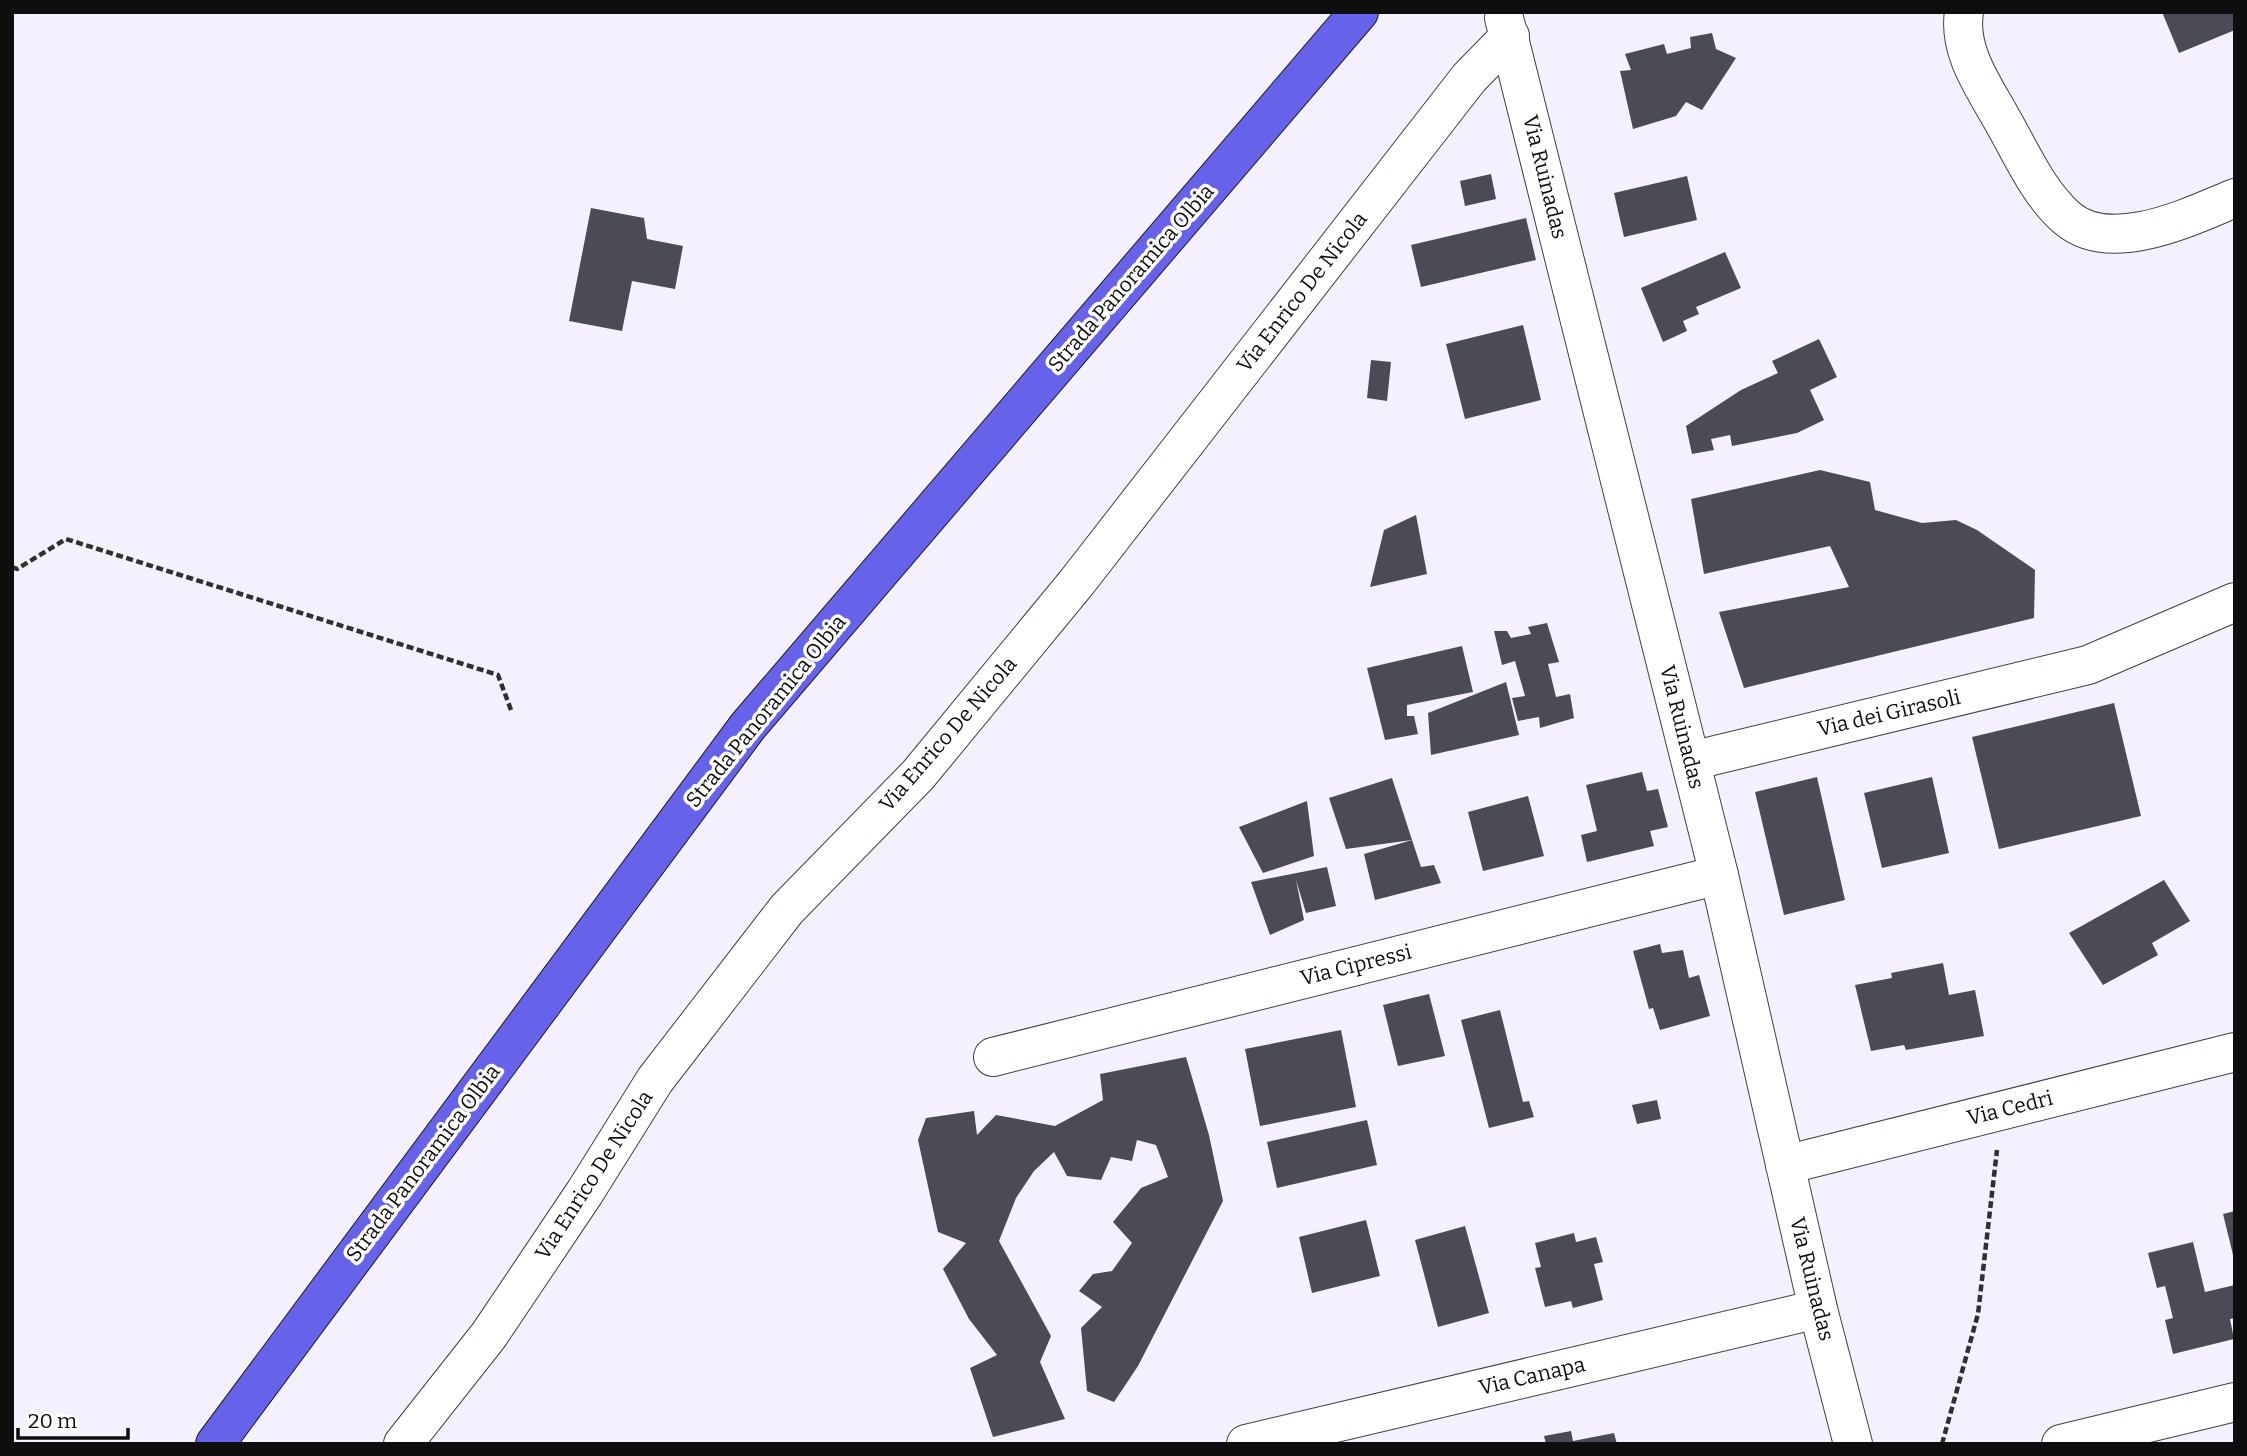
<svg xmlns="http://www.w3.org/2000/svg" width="2247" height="1456" viewBox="0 0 2247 1456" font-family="Bitter,serif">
<rect width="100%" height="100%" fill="#f5f0fe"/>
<g fill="#4b4b56">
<polygon points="2162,12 2235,12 2235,30 2179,53"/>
<polygon points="1712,33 1716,49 1736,58 1702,110 1686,102 1676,116 1633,129 1620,71 1631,70 1625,54 1664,44 1667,54 1691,48 1690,37"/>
<polygon points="1491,174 1496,199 1465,206 1460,181"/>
<polygon points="1687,176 1697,220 1624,237 1614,193"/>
<polygon points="591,208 644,218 647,239 683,246 675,289 632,281 622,331 569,321"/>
<polygon points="1526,218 1536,260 1421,287 1411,245"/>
<polygon points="1725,252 1741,288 1696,307 1699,314 1683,321 1687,331 1663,342 1641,288"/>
<polygon points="1523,325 1541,400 1465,419 1446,344"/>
<polygon points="1819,339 1837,377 1810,390 1824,420 1797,433 1732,446 1730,435 1711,439 1714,450 1692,454 1686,426 1741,390 1778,373 1772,361"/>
<polygon points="1371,360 1391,362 1387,401 1367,398"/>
<polygon points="1820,470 1870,482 1875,510 1922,523 1956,520 1977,530 2035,570 2034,618 1744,688 1719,612 1849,587 1830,546 1704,574 1691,499"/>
<polygon points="1416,515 1427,574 1370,587 1384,530"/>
<polygon points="1547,623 1559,662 1548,664 1556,697 1570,694 1574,718 1540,728 1539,717 1518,721 1512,698 1525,696 1515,661 1502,665 1494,631 1507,631 1511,638 1531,634 1528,627"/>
<polygon points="1462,646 1473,692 1407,705 1407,716 1414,716 1418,734 1385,740 1367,668"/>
<polygon points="1506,682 1519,735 1431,755 1428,713"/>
<polygon points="2114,703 2141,816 1999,849 1972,737"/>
<polygon points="1642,772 1647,791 1658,789 1668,827 1650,831 1654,846 1587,862 1581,835 1597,831 1586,785"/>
<polygon points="1817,777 1845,900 1784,915 1755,792"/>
<polygon points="1932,777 1949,853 1882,868 1864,793"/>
<polygon points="1392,778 1412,840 1346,849 1329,798"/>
<polygon points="1528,796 1544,856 1483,871 1468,812"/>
<polygon points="1307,801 1314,856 1263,873 1239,827"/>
<polygon points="1412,840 1421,867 1434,865 1441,883 1375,900 1364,854"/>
<polygon points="1327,867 1336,906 1306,913 1296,880 1304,920 1270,935 1251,882"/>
<polygon points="2164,880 2190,921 2152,943 2158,955 2103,985 2069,933"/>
<polygon points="1660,944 1662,953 1683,950 1689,978 1699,975 1710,1016 1660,1030 1653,1008 1649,1009 1633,951"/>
<polygon points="1943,963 1949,995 1975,990 1984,1036 1906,1050 1904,1045 1871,1051 1855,985 1892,978 1891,973"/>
<polygon points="1429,994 1445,1056 1398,1066 1383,1005"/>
<polygon points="1500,1010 1523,1102 1529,1101 1534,1117 1489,1128 1461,1020"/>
<polygon points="1341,1030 1356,1107 1260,1126 1245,1049"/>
<polygon points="1186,1057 1209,1135 1223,1201 1138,1366 1114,1402 1087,1391 1081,1328 1102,1307 1079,1291 1093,1274 1112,1271 1132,1243 1113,1222 1141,1188 1168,1177 1156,1145 1137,1140 1132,1161 1111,1157 1101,1180 1067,1176 1054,1152 1034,1171 1016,1198 999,1241 1051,1336 1040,1362 1065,1419 993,1437 970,1368 997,1355 969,1319 943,1269 966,1243 938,1232 918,1140 926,1118 974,1111 977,1135 996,1115 1055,1126 1103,1100 1100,1074"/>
<polygon points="1657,1100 1661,1119 1637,1124 1632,1105"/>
<polygon points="1367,1120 1377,1165 1277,1188 1267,1142"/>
<polygon points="2235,1211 2235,1259 2234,1259 2223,1214"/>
<polygon points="1366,1220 1380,1276 1312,1293 1299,1237"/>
<polygon points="1465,1226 1489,1313 1438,1327 1415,1240"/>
<polygon points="1574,1233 1576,1242 1596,1237 1603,1262 1594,1264 1603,1300 1573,1308 1571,1301 1545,1307 1535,1268 1541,1267 1535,1243"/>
<polygon points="2193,1242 2205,1292 2235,1285 2235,1318 2230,1319 2234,1339 2173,1354 2165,1320 2173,1318 2165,1286 2157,1288 2148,1253"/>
<polygon points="1571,1431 1573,1441 1614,1433 1617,1444 1546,1444 1544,1436"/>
</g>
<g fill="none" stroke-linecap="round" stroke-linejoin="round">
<g stroke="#414141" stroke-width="40">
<g id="street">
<path d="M1964 12C1958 50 1982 84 2000 116 2020 150 2037 192 2067 218 2111 256 2191 216 2235 198"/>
<polyline points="1504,18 1719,875 1818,1309 1853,1444"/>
<polyline points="1691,761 2088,665 2235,602"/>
<polyline points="993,1057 1719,875"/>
<polyline points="1785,1165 2235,1052"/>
<polyline points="403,1444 489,1335 585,1192 655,1080 787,909 918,775 1077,582 1469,78 1510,36"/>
<polyline points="1246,1444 1818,1309"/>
<polyline points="2061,1444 2235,1402"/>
</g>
</g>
<g stroke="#1f1f1f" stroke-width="40">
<polyline id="highway" points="215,1444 748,726 1359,12"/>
</g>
<g stroke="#303030" stroke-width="4.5" stroke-dasharray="7 3.5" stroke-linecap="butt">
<polyline points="12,567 17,569 66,539 498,675 511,710"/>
<polyline points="1942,1444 1978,1314 1997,1150"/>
</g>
<use href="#street" stroke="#fff" stroke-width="38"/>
<use href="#highway" stroke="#6662e9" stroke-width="38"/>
</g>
<g text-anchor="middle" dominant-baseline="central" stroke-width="7" stroke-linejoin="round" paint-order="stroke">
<g font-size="21" fill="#0e0e0e" stroke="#fff">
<text transform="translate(1545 177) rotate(76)">Via Ruinadas</text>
<text transform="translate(1131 278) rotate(-49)">Strada Panoramica Olbia</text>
<text transform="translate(1302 292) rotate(-52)">Via Enrico De Nicola</text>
<text transform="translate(766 711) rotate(-51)">Strada Panoramica Olbia</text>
<text transform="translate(1889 713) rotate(-13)">Via dei Girasoli</text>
<text transform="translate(1682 727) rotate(76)">Via Ruinadas</text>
<text transform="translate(948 734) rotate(-49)">Via Enrico De Nicola</text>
<text transform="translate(1356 965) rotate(-14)">Via Cipressi</text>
<text transform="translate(2010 1108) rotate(-14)">Via Cedri</text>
<text transform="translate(423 1163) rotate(-53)">Strada Panoramica Olbia</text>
<text transform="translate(594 1175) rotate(-57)">Via Enrico De Nicola</text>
<text transform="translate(1812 1279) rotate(76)">Via Ruinadas</text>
<text transform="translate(1532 1376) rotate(-13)">Via Canapa</text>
</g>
</g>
<rect width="2247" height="1456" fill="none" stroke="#0e0e0e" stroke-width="28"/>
<path d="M18 1428v10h110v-10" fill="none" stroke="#0e0e0e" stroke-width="3.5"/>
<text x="28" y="1428" font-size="21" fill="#0e0e0e" stroke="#ffffff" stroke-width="5" paint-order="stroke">20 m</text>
</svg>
